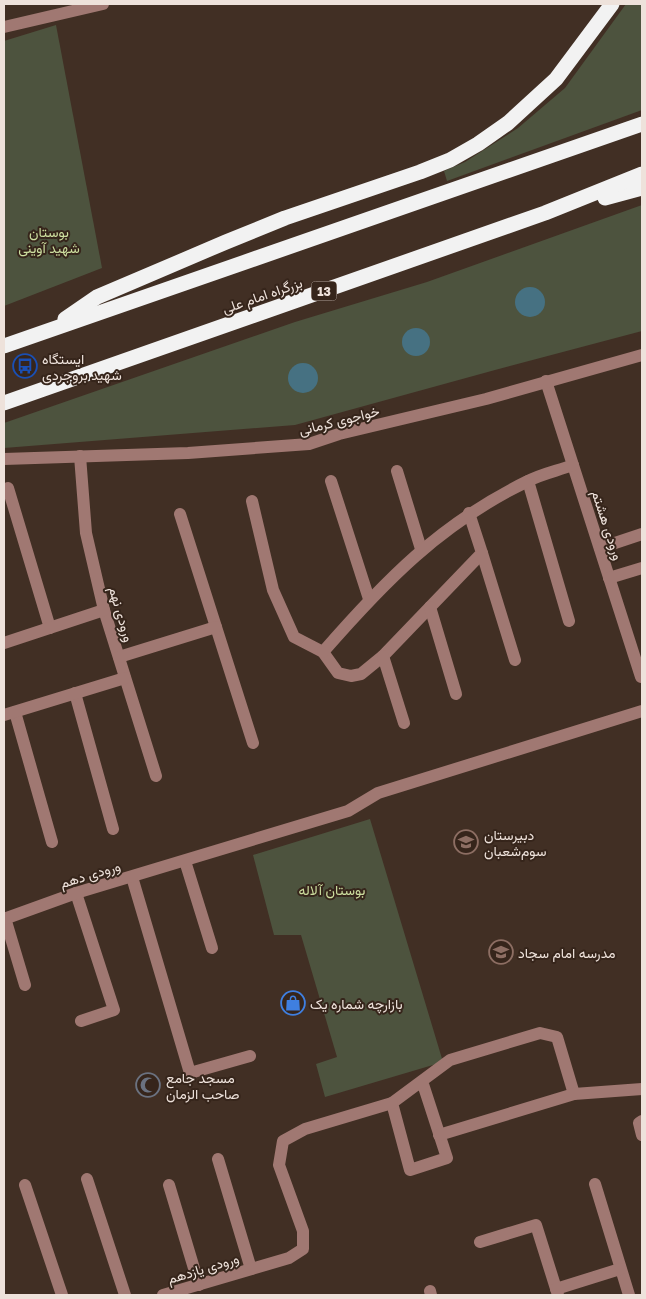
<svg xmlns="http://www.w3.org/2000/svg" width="646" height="1299" viewBox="0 0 646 1299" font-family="'Golos Text',Vazirmatn,sans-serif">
<rect width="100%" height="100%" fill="#412f24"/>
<g fill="#4d533e">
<polygon points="626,4 642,4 642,110 447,181 444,171 465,162 518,128 565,88"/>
<polygon points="56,25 102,268 4,306 4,41"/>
<polygon points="642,205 642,331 495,370 295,425 4,448 4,423 295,322 427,282"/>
<polygon points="370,819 443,1062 325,1097 316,1064 337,1057 301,935 274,935 253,855"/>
</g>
<g fill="#467182">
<circle cx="530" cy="302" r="15"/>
<circle cx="416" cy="342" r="14"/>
<circle cx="303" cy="378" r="15"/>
</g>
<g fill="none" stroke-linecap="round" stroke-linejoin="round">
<g stroke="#a07872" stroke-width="12">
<polyline points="4,27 103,4"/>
<polyline points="546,381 641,677"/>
<polyline points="80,456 86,533 104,610 156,776"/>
<polyline points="4,459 188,453 309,444 339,434 486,399 642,355"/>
<polyline points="397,471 421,549"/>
<polyline points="331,481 369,599"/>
<polyline points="528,481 569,621"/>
<polyline points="8,488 50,628"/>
<polyline points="252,501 273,590 294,637 323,652 338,673 351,676 361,674 383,656 482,553 469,513"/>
<polyline points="180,514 253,743"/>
<polyline points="600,548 642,534"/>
<polyline points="482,553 515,660"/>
<polyline points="609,578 642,568"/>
<polyline points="430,607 456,694"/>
<polyline points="4,643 104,610"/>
<path d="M323 652C385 581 440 524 526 482 540 474 557 471 573 465"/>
<polyline points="383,656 404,723"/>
<polyline points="119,657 216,627"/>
<polyline points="75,693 113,829"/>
<polyline points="15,712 52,842"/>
<polyline points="4,715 125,678"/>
<polyline points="185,861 212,948"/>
<polyline points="132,877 190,1073 250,1056"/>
<polyline points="76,893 114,1010 81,1021"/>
<polyline points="5,918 25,985"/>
<polyline points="4,919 76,893 348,811 378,793 642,711"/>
<polyline points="422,1081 447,1158 410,1170 392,1103 450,1060 540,1033 557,1037 574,1094"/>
<polyline points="642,1121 639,1123 642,1135"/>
<polyline points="439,1135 574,1094 642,1089"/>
<polyline points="218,1159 251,1269"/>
<polyline points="87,1179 125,1295"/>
<polyline points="595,1184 629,1295"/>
<polyline points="25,1185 62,1295"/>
<polyline points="169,1185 199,1285"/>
<polyline points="480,1242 536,1225 558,1295"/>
<polyline points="556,1289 620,1269"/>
<polyline points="430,1291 431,1295"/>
<polyline points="163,1295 289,1258 303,1249 303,1231 279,1165 283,1141 305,1129 392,1103"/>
</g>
<g stroke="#f2f2f2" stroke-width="15">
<polyline points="605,198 642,188"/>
<polyline points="65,319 97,297 226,242 285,218 420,172 450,160 478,144 508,123 556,79 612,4"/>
<polyline points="4,346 642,124"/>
<polyline points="4,403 545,213 642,174"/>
</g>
</g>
<defs>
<g id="bus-ring" transform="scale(1.25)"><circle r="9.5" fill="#36251b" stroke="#1a4fb4" stroke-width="1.5"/><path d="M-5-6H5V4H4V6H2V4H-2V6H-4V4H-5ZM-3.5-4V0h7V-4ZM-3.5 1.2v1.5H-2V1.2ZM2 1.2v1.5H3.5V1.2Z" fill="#1a4fb4"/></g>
<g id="school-ring" transform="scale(1.25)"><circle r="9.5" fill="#36251b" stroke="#8d6e63" stroke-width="1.5"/><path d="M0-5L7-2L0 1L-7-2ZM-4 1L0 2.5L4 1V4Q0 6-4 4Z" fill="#8d6e63"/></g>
<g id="shop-ring" transform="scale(1.25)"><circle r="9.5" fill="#36251b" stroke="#3f7fe0" stroke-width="1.5"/><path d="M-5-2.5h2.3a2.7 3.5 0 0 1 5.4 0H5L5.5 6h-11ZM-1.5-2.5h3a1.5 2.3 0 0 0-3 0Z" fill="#3f7fe0"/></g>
<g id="mosque-ring" transform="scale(1.25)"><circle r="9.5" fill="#36251b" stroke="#6b7280" stroke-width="1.5"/><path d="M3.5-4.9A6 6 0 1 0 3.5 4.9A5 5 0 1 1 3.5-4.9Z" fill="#6b7280"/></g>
</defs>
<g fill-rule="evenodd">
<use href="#bus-ring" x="25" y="366"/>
<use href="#school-ring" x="466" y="842"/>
<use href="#school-ring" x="501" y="952"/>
<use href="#shop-ring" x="293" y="1003"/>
<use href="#mosque-ring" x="148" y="1085"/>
</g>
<g text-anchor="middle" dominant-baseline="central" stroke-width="4" stroke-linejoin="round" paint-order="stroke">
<rect fill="#36251b" stroke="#b7a9a1" stroke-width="1" x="311.5" y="281.5" width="25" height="19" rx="4"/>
<g font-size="12" font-weight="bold" fill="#eee2db">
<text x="324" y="291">13</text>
</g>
<g font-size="14" fill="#cdde9f" stroke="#36251b">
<text x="49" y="231">بوستان<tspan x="49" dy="16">شهید آوینی</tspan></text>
<text x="332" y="889">بوستان آلاله</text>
</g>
<g font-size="14" fill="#eee2db" stroke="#36251b">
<text transform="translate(262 295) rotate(-19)">بزرگراه امام علی</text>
<text transform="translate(339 420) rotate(-14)">خواجوی کرمانی</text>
<text transform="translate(608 525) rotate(72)">ورودی هشتم</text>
<text transform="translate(122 614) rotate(74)">ورودی نهم</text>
<text transform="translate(90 874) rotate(-17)">ورودی دهم</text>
<text transform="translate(203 1268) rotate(-17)">ورودی یازدهم</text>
</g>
<g font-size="14" fill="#eee2db" stroke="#36251b" text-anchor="start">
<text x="42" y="358">ایستگاه<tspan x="42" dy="16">شهید بروجردی</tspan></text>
<text x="484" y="834">دبیرستان<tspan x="484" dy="16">سوم‌شعبان</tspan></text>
<text x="518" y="952">مدرسه امام سجاد</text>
<text x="310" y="1003">بازارچه شماره یک</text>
<text x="166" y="1077">مسجد جامع<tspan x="166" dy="16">صاحب الزمان</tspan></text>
</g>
</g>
<rect width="646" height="1299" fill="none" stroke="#eee2db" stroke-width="10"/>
</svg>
